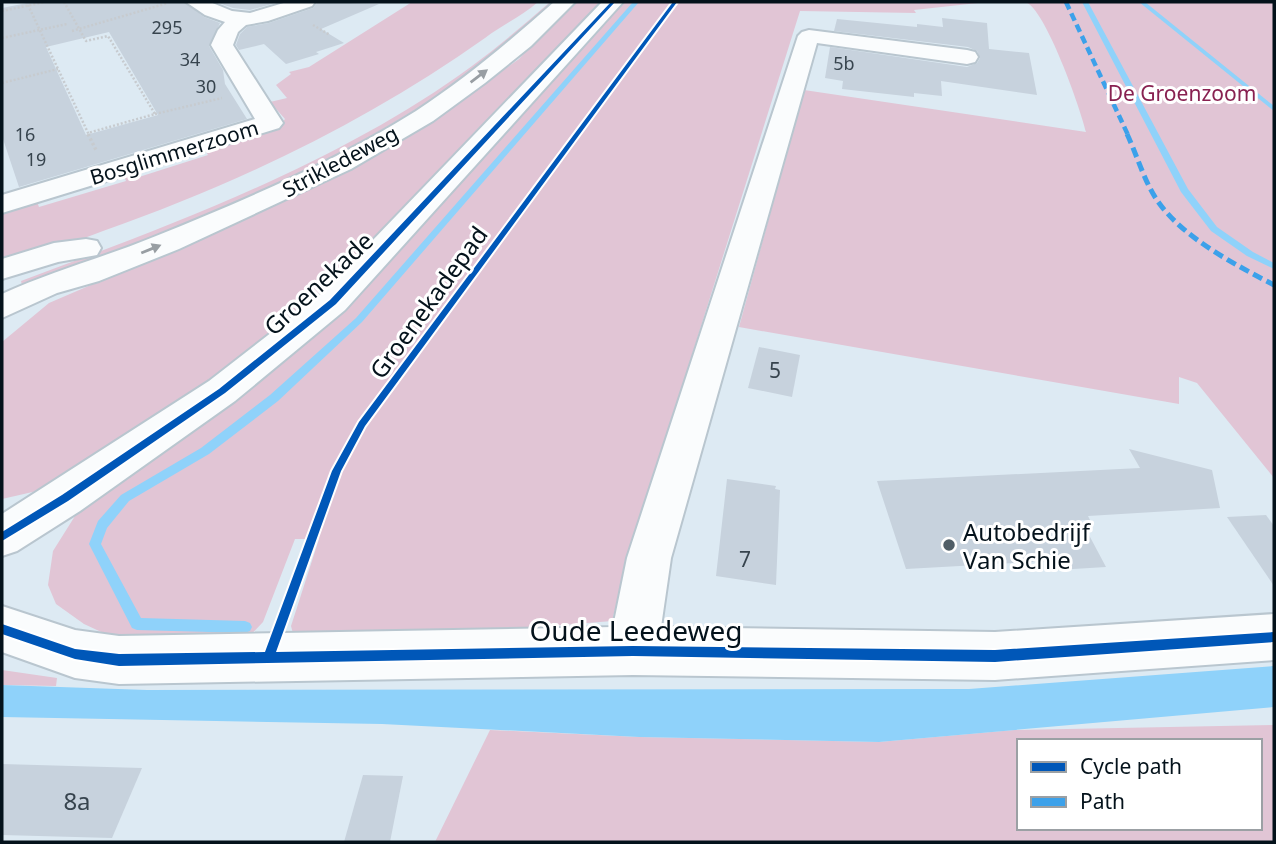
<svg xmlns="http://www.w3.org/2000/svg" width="1276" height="844" viewBox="0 0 1276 844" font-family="'Noto Sans',sans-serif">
<rect width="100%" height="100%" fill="#ddeaf3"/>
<g fill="#e1c5d5" fill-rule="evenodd">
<path d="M412 2H538C522 16 502 25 485 38 368 121 239 183 103 231 72 242 35 260 2 259V208L36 199 39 207 126 181 123 174 135 170 139 177 208 155 204 148 279 127 285 119 270 102 287 98 276 85 291 74 289 72 309 67Z"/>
<path d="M550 2H559C407 141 213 217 23 289L21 281C174 224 340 163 472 66 499 46 525 24 550 2Z"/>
<polygon points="570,2 606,2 342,282 247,356 50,488 2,499 2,342 49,303 263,211 351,167 424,125 519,59"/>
<polygon points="620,2 987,2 914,10 916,13 800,11 627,562 612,621 377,640 295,641 291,626 319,539 295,539 263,622 244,642 125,643 84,624 56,604 48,585 53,551 75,516 89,499 260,380 330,319"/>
<path d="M1025 2H1274V478L1197 383 1179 377V404L739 327 804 90 1086 132C1081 110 1045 7 1025 2Z"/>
<polygon points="2,670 57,678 56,686 2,685"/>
<path d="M1274 725V842H435L490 730 639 737 879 742 1014 730ZM1019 741H1260V828H1019Z"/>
</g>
<polygon fill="#8fd2fa" points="1274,666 1274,707 879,742 639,737 382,724 2,717 2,685 147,690 969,689"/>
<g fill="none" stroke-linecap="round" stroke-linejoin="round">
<g fill="#8fd2fa" fill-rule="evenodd">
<polygon points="633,2 639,2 362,322 278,401 209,454 129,501 107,528 101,544 141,618 245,621 250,623 252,627 250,631 245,633 137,630 132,628 89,544 98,521 121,495 201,448 270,395 356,318"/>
<polygon points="1082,2 1088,2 1188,189 1217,227 1253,252 1274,263 1274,269 1247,256 1211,231 1181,192"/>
<polygon points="1139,2 1145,2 1274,106 1274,111"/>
</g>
</g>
<g fill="#c7d2dd" fill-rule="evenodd">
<path d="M32 2H184L204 17 220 23 209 46 223 70 225 84 247 119 19 187 2 136V8ZM109 32 158 115 86 135 46 47Z"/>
<polygon points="216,2 279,2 250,10 233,8"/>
<polygon points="318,2 379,4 321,29 344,43 316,52 319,54 286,64 264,44 239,50 236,45 240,34 247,27 269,23 313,8"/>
<polygon points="942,18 987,23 989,49 1029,53 1037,95 941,81 942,96 914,93 914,97 842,89 843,81 825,78 830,47 967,67 977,63 980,58 977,51 968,47 834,31 837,19 917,27 917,24 943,27"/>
<polygon points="759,347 800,355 792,397 748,388"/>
<polygon points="1129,449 1212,470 1220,508 1088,516 1090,520 1081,520 1106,567 1057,570 1052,561 906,569 877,481 1140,468"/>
<polygon points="727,479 776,486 775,489 780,490 776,585 716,576"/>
<polygon points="1266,515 1274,526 1274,586 1227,517"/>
<polygon points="2,764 142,768 112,838 2,835"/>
<polygon points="363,775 403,776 390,842 344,842"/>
</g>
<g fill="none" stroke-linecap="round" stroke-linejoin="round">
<g stroke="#b9c6cf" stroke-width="4">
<g id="minor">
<polygon points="186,2 210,2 232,11 250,13 287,2 315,2 312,6 268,21 246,25 238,32 233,45 283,123 279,128 2,213 2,195 255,119 211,45 218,30 225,22 205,15"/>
<polygon points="602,2 623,2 345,310 235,401 80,511 17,551 2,556 2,514 209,381 321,294"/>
<polygon points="809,30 967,50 975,52 978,57 975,62 967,64 817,43 671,558 661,627 995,632 1274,614 1274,660 995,680 633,675 119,684 75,678 2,652 2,606 75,630 119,636 613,627 627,558 798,36 802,32"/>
</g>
</g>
<g stroke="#b9c6cf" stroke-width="4">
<g id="major">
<path d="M554 2H575L531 46 485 83 433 121 351 169 179 249 99 281 57 293 2 318V294C52 271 105 257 156 236 244 200 335 162 416 111 465 79 510 41 554 2Z"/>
<polygon points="86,239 97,241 101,248 97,255 58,262 2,279 2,259 54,243"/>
</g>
</g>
<g stroke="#c7cbcf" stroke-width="2.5" stroke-dasharray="2 2" stroke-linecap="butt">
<polyline points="64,2 86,41 108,36 155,114 88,133"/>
<polyline points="28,5 89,135"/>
<polyline points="2,11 45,2"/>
<polyline points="313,25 330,35"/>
<polyline points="72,31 168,3"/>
<polyline points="2,38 67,24"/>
<polyline points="2,83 58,69"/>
<polyline points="155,114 222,98"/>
</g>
<polyline stroke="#c7cbcf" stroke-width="3.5" stroke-dasharray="2.5 2.5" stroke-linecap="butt" points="88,134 96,150"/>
<use href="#minor" fill="#fafcfd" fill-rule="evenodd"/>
<use href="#major" fill="#fafcfd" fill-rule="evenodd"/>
<polyline stroke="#3ca1ea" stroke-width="4.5" stroke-dasharray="8 4.5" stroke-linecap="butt" points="1066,2 1128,135"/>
<path stroke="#3ca1ea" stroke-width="5" stroke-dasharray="10 5" stroke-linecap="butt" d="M1127 134C1137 155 1145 184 1159 203 1185 239 1236 265 1274 285"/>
<g stroke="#fff" stroke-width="4">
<g id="cycleway">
<polygon points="611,2 615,2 336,304 225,393 68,501 2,541 2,532 62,495 219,389 330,300"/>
<polygon points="673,2 677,2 365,426 341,471 276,652 633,646 995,650 1274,632 1274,642 995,662 633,656 119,666 75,659 2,634 2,624 75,649 119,654 265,652 332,471 359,422"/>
</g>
</g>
<use href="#cycleway" fill="#0057b8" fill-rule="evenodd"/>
</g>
<defs><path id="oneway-solid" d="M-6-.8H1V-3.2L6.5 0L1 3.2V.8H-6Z" transform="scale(1.75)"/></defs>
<g fill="#989ea3">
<use href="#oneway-solid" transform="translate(479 76) rotate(-37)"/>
<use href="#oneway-solid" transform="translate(151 249) rotate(-22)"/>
</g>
<circle fill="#505e67" stroke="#fff" stroke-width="2.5" cx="949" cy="545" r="7"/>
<g text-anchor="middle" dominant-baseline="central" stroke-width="6" stroke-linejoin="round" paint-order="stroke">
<g font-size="18" fill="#37444e">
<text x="167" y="27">295</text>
<text x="190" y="59">34</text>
<text x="844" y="63">5b</text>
<text x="206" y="86">30</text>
<text x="25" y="134">16</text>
<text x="36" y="159">19</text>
</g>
<g font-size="21" fill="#882151" stroke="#fff">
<text x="1182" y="93">De Groenzoom</text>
</g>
<g font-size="21" fill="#04121b" stroke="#fff">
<text transform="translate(174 152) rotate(-17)">Bosglimmerzoom</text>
<text transform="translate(340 161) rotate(-28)">Strikledeweg</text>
</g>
<g font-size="21" fill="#37444e">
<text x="775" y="370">5</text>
<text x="745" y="559">7</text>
</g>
<g font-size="24" fill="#04121b" stroke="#fff">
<text transform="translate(318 283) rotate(-43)">Groenekade</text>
<text transform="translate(428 302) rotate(-54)">Groenekadepad</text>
</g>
<g font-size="24" fill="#04121b" stroke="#fff" text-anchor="start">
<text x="963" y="531">Autobedrijf<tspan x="963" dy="28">Van Schie</tspan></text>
</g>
<g font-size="24" fill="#37444e">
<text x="77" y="800">8a</text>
</g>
<g font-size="28" fill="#04121b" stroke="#fff">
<text x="636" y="630">Oude Leedeweg</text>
</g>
</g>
<rect width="1276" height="844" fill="none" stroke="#04121b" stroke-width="7"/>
<rect x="1017" y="739" width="245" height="91" fill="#ffffff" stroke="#9ba0a4" stroke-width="2"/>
<rect x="1031" y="762" width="35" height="10" fill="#0057b8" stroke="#9ba0a4" stroke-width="2"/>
<text x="1080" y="774" font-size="21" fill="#04121b">Cycle path</text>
<rect x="1031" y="797" width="35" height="10" fill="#3ca1ea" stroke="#9ba0a4" stroke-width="2"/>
<text x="1080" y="809" font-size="21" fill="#04121b">Path</text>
</svg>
